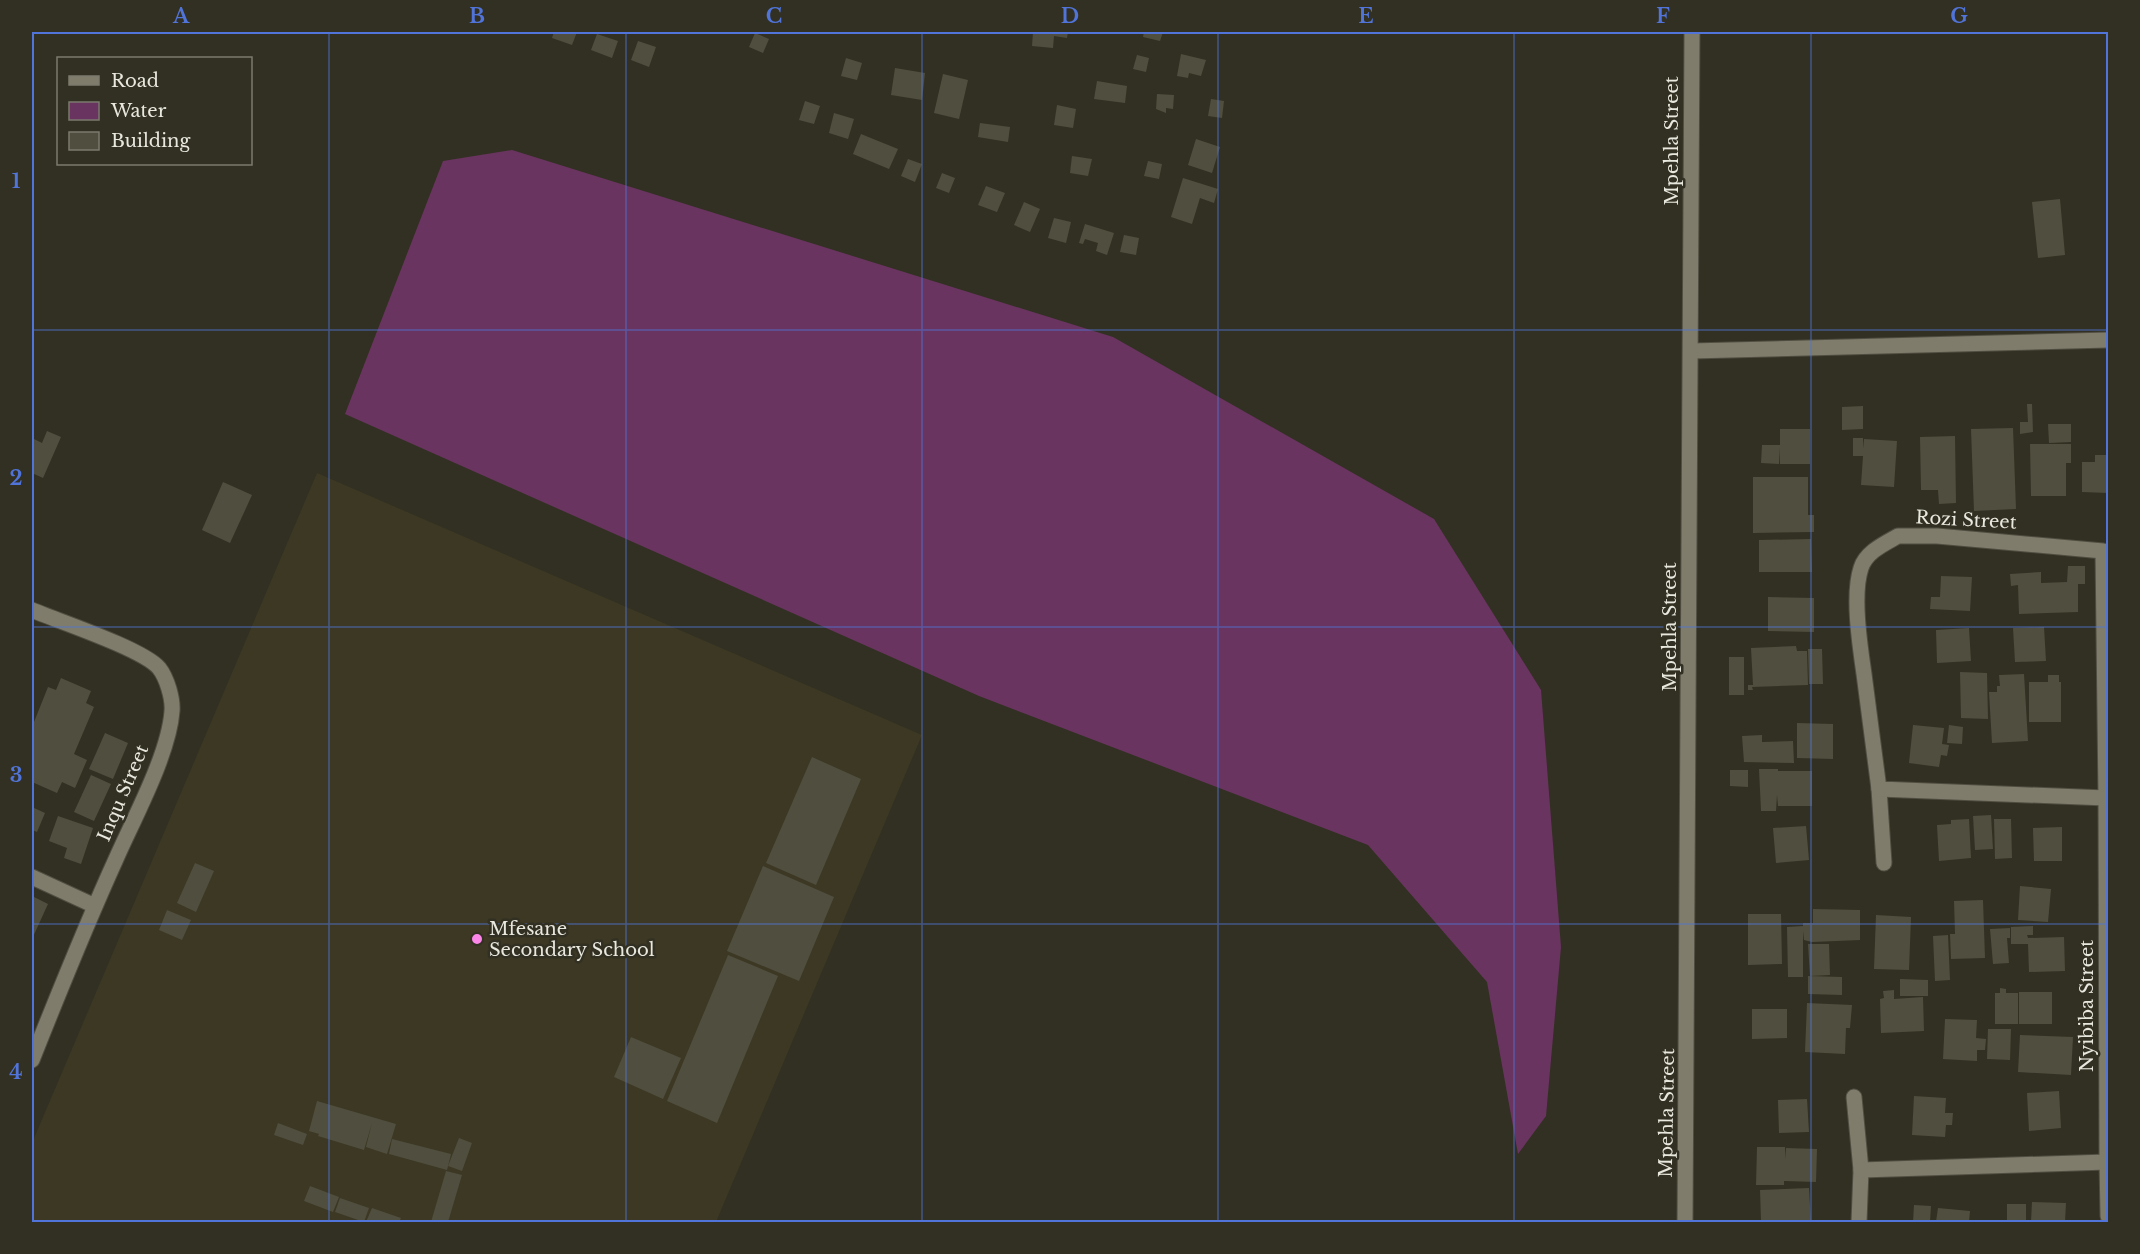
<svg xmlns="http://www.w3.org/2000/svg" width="2140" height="1254" viewBox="0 0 2140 1254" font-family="'Libre Baskerville',serif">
<rect width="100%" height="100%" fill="#323022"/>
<polygon fill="#3c3824" points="317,473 922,735 716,1222 32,1222 32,1143"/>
<polygon fill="#693460" points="512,150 1113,337 1434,519 1541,690 1561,947 1546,1116 1518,1154 1487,982 1368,845 979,696 345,414 443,161"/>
<g fill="#504e3f">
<polygon points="554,32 577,32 572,45 552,38"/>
<polygon points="1033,32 1068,32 1067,38 1054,36 1053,48 1032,46"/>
<polygon points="1144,32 1163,32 1160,41 1143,37"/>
<polygon points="755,33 769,39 763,53 749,47"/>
<polygon points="597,34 618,41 612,58 591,50"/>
<polygon points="638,41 656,47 649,67 631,60"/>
<polygon points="1181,54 1206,60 1201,76 1189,73 1188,78 1177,76"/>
<polygon points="1137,55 1149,58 1146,72 1133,69"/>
<polygon points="846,58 862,63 857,80 841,76"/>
<polygon points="895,68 925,73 922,100 891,95"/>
<polygon points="943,74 968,80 959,119 934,113"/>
<polygon points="1097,81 1127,86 1125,103 1094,99"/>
<polygon points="1157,94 1174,95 1173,109 1166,108 1166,113 1156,109"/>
<polygon points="1211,99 1224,101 1222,118 1208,116"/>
<polygon points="805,101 820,106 814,124 799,120"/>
<polygon points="1057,105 1076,109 1073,128 1054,125"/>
<polygon points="834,113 854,119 848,139 829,133"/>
<polygon points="980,123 1010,127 1008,142 978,137"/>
<polygon points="861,134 898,149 889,169 853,154"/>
<polygon points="1196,139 1220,147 1212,173 1188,165"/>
<polygon points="1072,156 1092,159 1088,176 1070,173"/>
<polygon points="908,159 922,164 915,182 901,176"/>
<polygon points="1148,161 1162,164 1159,179 1144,176"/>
<polygon points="942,173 955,178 949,193 936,188"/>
<polygon points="1183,178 1218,189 1214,203 1200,198 1192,224 1171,217"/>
<polygon points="986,186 1005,193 997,212 978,205"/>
<polygon points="2060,199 2065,255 2038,258 2032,202"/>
<polygon points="1024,202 1040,209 1030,232 1014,225"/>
<polygon points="1054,218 1071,222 1066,243 1048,238"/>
<polygon points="1085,224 1114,233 1107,255 1096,251 1098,243 1085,239 1083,244 1079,243"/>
<polygon points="1124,235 1139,238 1136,255 1120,252"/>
<polygon points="2027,404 2032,404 2033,432 2020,434 2020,422 2028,422"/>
<polygon points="1863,406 1863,429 1842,430 1842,407"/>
<polygon points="2048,424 2071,424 2071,442 2049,443"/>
<polygon points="2013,428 2016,509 1974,511 1971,429"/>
<polygon points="1780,429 1810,429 1810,464 1780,464 1780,448 1779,464 1761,463 1762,445 1780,445"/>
<polygon points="47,431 61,437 43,478 32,473 32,438 42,443"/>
<polygon points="1955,436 1956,503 1939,504 1938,490 1921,490 1920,437"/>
<polygon points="1853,438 1863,438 1863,449 1864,439 1897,441 1894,487 1861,485 1863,456 1853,456"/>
<polygon points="2030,444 2071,444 2071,463 2066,463 2066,496 2031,496"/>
<polygon points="2095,455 2106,455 2106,461 2108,461 2108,493 2082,492 2082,462 2095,462"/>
<polygon points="1753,477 1808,477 1808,515 1814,515 1814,532 1753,533"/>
<polygon points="223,482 252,495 230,543 202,530"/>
<polygon points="1811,539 1812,572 1759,572 1759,540"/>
<polygon points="2068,566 2085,566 2085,584 2078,584 2078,612 2019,614 2018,585 2011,586 2010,574 2041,572 2041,583 2067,582"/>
<polygon points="1941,576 1972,577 1970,611 1930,609 1931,597 1940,597"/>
<polygon points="1768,597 1814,598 1814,632 1768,631"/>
<polygon points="2044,627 2046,661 2015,662 2013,628"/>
<polygon points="1969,628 1971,661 1937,663 1936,630"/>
<polygon points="1796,646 1797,651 1807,651 1808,685 1752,687 1753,690 1748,690 1748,685 1753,685 1751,648"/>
<polygon points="1808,649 1822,649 1823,684 1809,684"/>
<rect x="1729" y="657" width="15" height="38"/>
<polygon points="1960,672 1987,673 1988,719 1961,718"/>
<polygon points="2024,674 2028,741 1992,743 1989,692 1997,692 1997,686 2000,686 1999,675"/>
<polygon points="2048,675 2059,675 2059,682 2061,682 2061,722 2029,722 2029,682 2048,682"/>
<polygon points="61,678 91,691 86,703 94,707 74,754 87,760 75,788 62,782 57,793 32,782 32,727 48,687 56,690"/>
<polygon points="1797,723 1833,724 1833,759 1797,758"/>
<polygon points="1913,725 1944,728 1942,744 1949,745 1947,756 1941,755 1939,767 1909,763"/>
<polygon points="1949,725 1963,727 1962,744 1947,743"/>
<polygon points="105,733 128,743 113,779 89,769"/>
<polygon points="1762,735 1762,742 1793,741 1794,763 1744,762 1742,736"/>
<polygon points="812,757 861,779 816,885 766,863"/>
<polygon points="1759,769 1778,769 1778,771 1812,771 1812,806 1778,806 1777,795 1776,811 1761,811"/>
<polygon points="1730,770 1748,770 1748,787 1730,786"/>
<polygon points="91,775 111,784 94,821 74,812"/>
<polygon points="32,807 45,813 37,832 32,830"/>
<polygon points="1991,815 1993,849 1975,850 1973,816"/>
<polygon points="58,816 93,828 81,864 64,858 67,848 49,841"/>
<polygon points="1969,819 1971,858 1939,861 1937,825 1951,824 1951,820"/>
<polygon points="1994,819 2011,819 2012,858 1995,859"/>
<polygon points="1806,826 1809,860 1776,863 1773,828"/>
<polygon points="2062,827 2062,861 2034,861 2033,828"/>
<polygon points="195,863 214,871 196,912 177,903"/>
<polygon points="763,866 834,897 799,981 727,951"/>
<polygon points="2020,886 2051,889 2048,922 2018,920"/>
<polygon points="32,896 48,904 32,939"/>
<polygon points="1983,900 1985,958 1951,959 1950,934 1955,934 1954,901"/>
<polygon points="1813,909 1860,910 1860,940 1812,942 1804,940 1803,931 1803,977 1788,977 1787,927 1803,926 1803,923 1813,923"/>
<polygon points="167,910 191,920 182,940 159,930"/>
<polygon points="1748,914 1781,914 1782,964 1748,965"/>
<polygon points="1876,915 1911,917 1909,970 1874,969"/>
<polygon points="2033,926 2033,935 2027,935 2028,938 2064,937 2065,971 2029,972 2028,944 2011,944 2011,927"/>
<polygon points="2010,928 2010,938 2007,938 2009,963 1993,964 1990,929"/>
<polygon points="1948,935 1950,980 1935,981 1933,936"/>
<polygon points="1808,944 1829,944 1830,975 1810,976"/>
<polygon points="728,955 778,976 717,1123 667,1101"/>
<polygon points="1808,976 1842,977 1842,995 1808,994"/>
<polygon points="1900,979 1928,980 1928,996 1923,996 1923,992 1923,996 1900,996"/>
<polygon points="2000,988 2006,989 2006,993 2018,993 2018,1024 1995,1024 1995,993 2000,993"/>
<polygon points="1894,990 1894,999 1923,997 1924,1031 1881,1033 1880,999 1884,998 1883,991"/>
<rect x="2019" y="992" width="33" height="32"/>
<polygon points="1807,1003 1852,1005 1850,1028 1846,1028 1845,1054 1805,1052"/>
<polygon points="1752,1009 1787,1009 1787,1038 1752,1039"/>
<polygon points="1945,1019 1977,1020 1976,1038 1986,1039 1985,1050 1977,1050 1977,1061 1943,1059"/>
<polygon points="1988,1029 2011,1029 2010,1060 1987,1059"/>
<polygon points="2020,1035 2073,1037 2071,1075 2018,1072"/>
<polygon points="631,1037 681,1058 663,1099 614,1077"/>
<polygon points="2059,1091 2061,1128 2029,1131 2027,1093"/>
<polygon points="1914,1096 1946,1098 1945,1113 1953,1113 1952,1125 1946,1125 1945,1137 1912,1135"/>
<polygon points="1807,1099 1809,1132 1779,1133 1778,1100"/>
<polygon points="317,1101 396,1124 387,1154 366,1147 372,1123 364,1150 318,1136 319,1134 309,1131"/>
<polygon points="278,1123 307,1134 303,1145 274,1135"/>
<polygon points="459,1138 472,1143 462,1171 448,1166"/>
<polygon points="392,1139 451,1154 447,1170 389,1154"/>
<polygon points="1757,1147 1785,1147 1785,1159 1786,1148 1817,1149 1816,1182 1784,1181 1784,1185 1756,1185"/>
<polygon points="446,1171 462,1175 448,1222 431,1222"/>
<polygon points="310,1186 339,1197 333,1212 304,1201"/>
<polygon points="1809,1188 1811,1222 1761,1222 1760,1190"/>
<polygon points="340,1198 369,1208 364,1222 335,1212"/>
<polygon points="2032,1202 2066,1203 2065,1222 2031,1222"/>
<rect x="2007" y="1204" width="19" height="17"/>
<polygon points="1914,1205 1931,1206 1930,1222 1913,1222"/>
<polygon points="372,1208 401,1218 399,1222 366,1222"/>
<polygon points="1938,1208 1970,1211 1969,1222 1936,1222"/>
</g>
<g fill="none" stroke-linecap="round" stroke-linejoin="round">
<g stroke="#504e41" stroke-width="17">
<g id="service">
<polyline points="1879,789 1884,863"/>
<polyline points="32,877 95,906"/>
<polyline points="1854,1097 1861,1170 1859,1222"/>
<polyline points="1861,1170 2107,1162"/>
</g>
</g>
<g stroke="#504e41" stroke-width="17">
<g id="minor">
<polyline points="1691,351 2108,340"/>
<path d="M1898 536H1937L2103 551 2106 798 1879 789C1874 750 1869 712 1864 674 1860 646 1852 595 1861 568 1866 552 1884 544 1898 536Z"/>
<path d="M32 610C58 621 143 649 159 668 167 678 173 699 172 711 169 754 134 818 116 859 86 925 59 992 32 1060"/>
<polyline points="2108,798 2106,798 2107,1162 2108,1216"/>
<polyline points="1685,1222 1692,32"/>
</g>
</g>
<use href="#service" stroke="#7f7c6c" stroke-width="15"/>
<use href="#minor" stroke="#7f7c6c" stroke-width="15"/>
</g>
<path fill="none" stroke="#5074da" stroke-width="1.5" stroke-opacity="0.55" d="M329 32V1222M626 32V1222M922 32V1222M1218 32V1222M1514 32V1222M1811 32V1222M32 330H2108M32 627H2108M32 924H2108"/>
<circle fill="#fa87e7" stroke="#323022" stroke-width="2" cx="477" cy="939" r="6"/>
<g text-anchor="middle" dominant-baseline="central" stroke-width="5" stroke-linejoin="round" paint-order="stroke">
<g font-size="18" fill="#e9e8df" stroke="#323022">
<text transform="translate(1672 141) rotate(-90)">Mpehla Street</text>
<text transform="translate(1966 520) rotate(3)">Rozi Street</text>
<text transform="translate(1670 627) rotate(-90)">Mpehla Street</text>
<text transform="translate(123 793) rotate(-67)">Inqu Street</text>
<text transform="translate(2087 1006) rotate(-90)">Nyibiba Street</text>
<text transform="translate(1667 1113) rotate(-89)">Mpehla Street</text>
</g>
<g font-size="18" fill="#e9e8df" stroke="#323022" text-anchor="start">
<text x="489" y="929">Mfesane<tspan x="489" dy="21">Secondary School</tspan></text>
</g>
</g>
<rect width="2140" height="1254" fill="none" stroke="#323022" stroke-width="66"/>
<rect x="57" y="57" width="195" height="108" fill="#323022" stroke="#7b7a6e" stroke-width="1.5"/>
<rect x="69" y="76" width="30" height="9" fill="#7f7c6c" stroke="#7b7a6e" stroke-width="1.5"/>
<text x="111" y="87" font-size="18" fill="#e9e8df">Road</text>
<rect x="69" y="102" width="30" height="18" fill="#693460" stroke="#7b7a6e" stroke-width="1.5"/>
<text x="111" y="117" font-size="18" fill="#e9e8df">Water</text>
<rect x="69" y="132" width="30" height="18" fill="#504e3f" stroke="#7b7a6e" stroke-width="1.5"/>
<text x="111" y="147" font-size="18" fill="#e9e8df">Building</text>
<rect x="33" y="33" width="2074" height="1188" fill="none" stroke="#5074da" stroke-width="2"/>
<g font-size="20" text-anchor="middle" font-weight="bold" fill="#5074da">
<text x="181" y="23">A</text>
<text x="477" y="23">B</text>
<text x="774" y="23">C</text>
<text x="1070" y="23">D</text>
<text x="1366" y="23">E</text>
<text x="1663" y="23">F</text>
<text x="1959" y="23">G</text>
<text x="16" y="188">1</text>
<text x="16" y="485">2</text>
<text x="16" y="782">3</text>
<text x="16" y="1079">4</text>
</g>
</svg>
